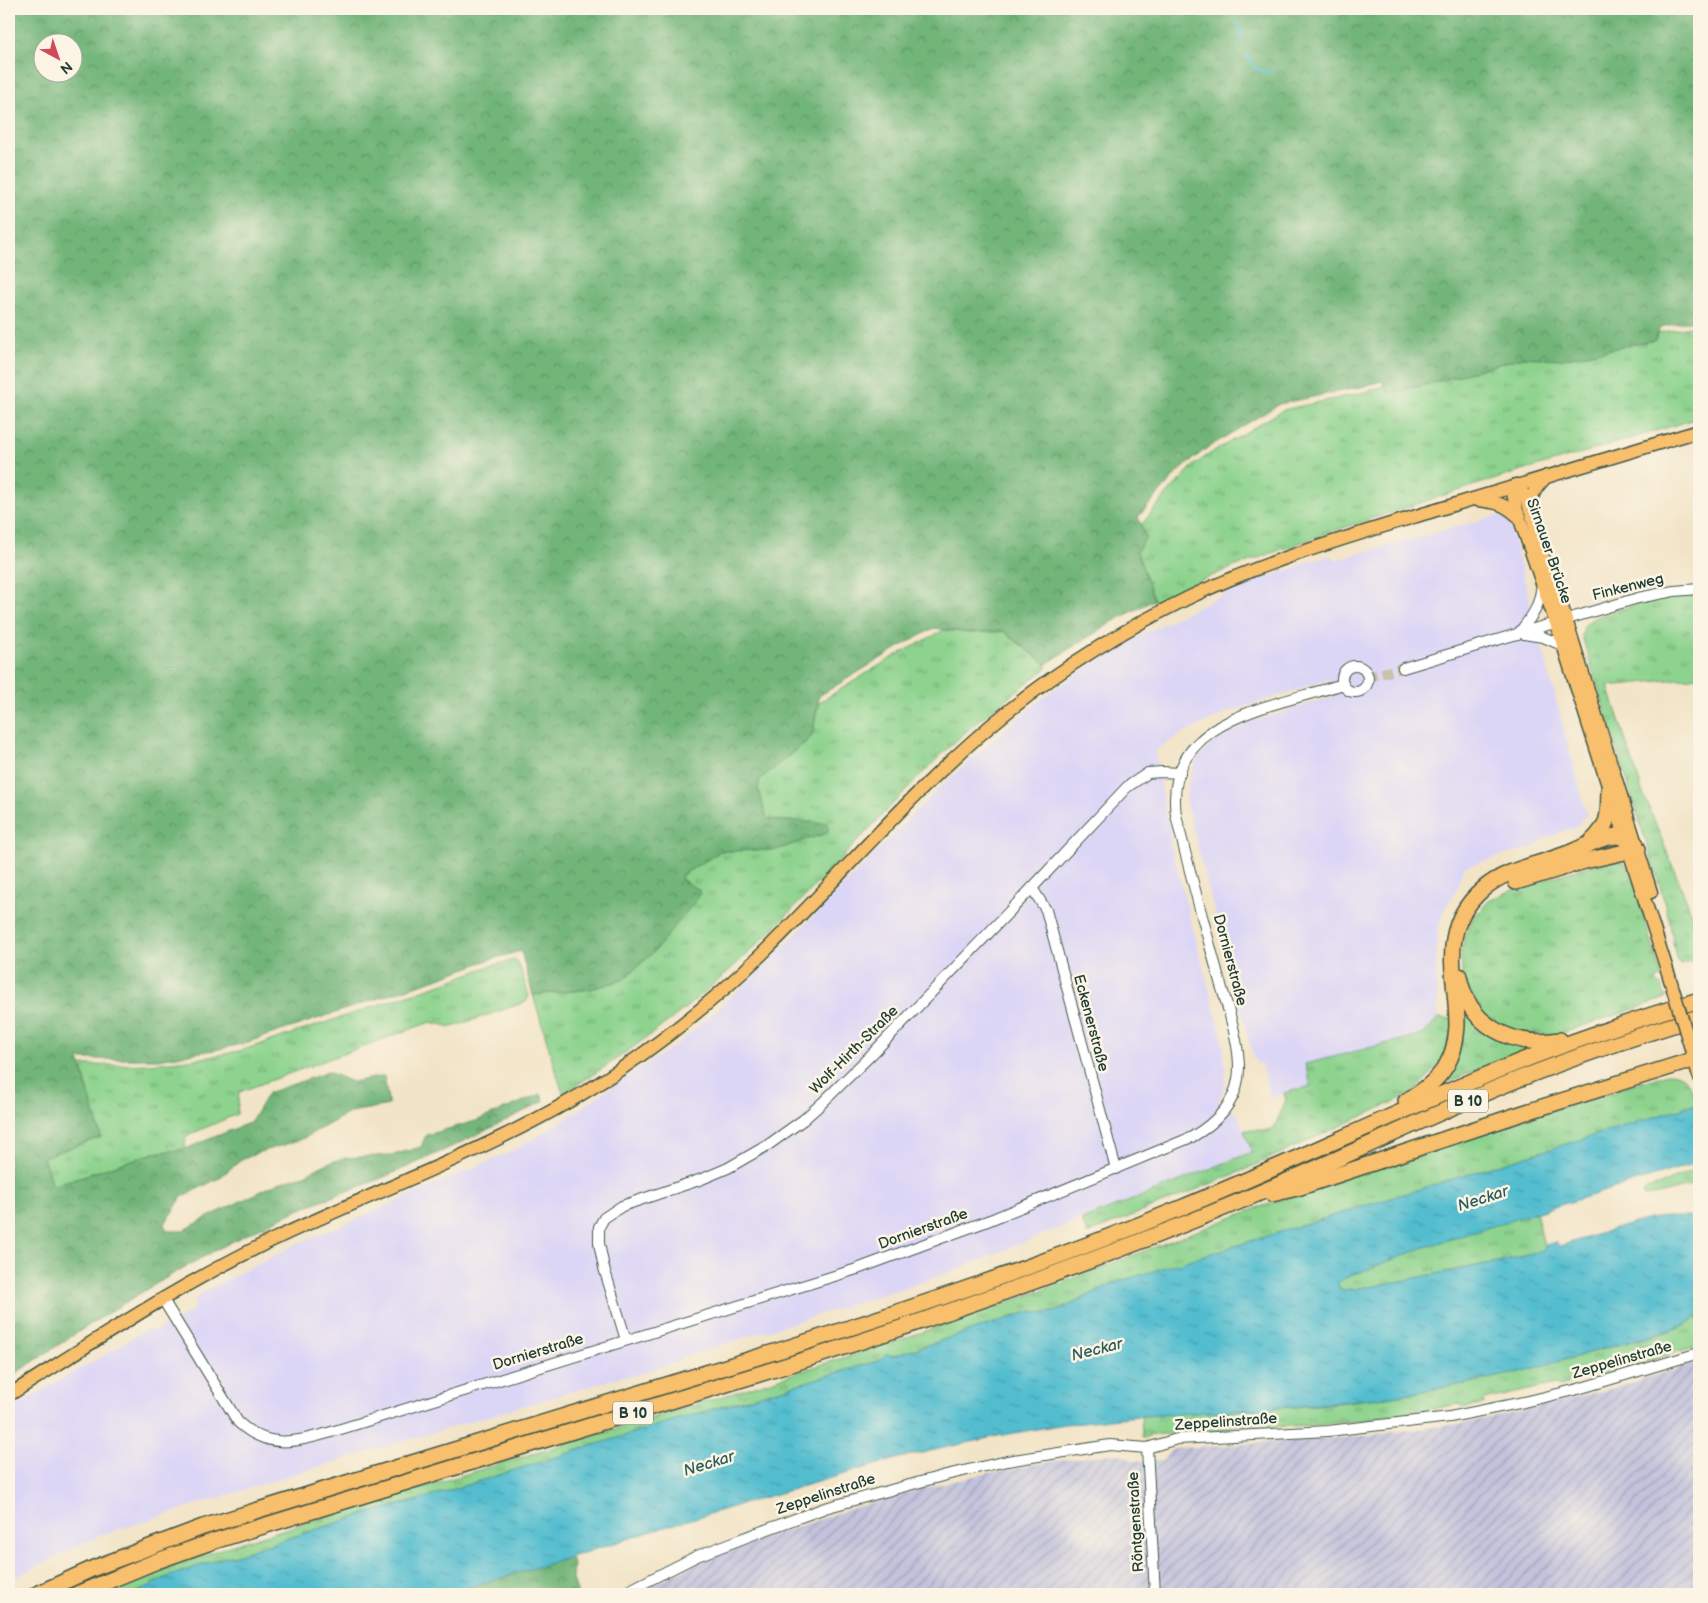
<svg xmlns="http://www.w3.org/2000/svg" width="1708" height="1603" viewBox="0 0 1708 1603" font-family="'Balsamiq Sans',sans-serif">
<defs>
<pattern id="industrial-furrows" width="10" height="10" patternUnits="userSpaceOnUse" patternTransform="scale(1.25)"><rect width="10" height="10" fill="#c2c2dc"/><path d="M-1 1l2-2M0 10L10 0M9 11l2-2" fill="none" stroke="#9d9fb3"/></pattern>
<pattern id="grass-tufts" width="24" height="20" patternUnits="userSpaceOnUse" patternTransform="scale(1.25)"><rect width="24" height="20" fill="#8dd38e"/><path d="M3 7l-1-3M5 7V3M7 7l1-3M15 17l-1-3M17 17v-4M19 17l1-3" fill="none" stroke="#73ac75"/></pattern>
<pattern id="forest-crowns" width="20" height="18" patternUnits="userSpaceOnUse" patternTransform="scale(1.25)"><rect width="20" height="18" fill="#72b579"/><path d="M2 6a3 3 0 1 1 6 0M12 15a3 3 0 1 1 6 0" fill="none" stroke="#5d9464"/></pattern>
<pattern id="water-ripples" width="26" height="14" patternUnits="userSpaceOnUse" patternTransform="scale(1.25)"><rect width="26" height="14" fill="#52bdcf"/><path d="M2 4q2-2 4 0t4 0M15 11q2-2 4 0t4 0" fill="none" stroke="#439ba9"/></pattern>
</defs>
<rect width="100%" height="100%" fill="#fcf5e5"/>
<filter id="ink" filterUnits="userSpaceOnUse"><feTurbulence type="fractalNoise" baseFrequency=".02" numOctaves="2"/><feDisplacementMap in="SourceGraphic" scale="10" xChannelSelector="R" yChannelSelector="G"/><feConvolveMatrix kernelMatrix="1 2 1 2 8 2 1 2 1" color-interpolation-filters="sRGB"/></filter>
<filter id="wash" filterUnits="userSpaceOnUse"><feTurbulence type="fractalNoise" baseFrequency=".0096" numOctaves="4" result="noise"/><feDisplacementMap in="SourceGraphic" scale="20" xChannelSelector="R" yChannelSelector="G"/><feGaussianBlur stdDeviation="1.12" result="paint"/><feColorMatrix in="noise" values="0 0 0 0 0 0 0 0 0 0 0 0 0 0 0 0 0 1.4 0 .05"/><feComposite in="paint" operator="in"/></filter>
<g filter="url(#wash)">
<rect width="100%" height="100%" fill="#f2e4c7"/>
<polygon fill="#dcd6f6" points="1496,516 1504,516 1509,522 1587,816 1581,819 1578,826 1543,839 1536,846 1464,867 1457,888 1444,910 1438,930 1436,958 1438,1018 1424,1034 1305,1064 1311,1086 1271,1097 1261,1064 1256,1064 1251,1048 1212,902 1187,807 1187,786 1194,766 1199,757 1215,740 1248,723 1334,696 1330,679 1226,713 1178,736 1155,751 1164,807 1170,830 1170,843 1222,1037 1226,1075 1224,1089 1218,1101 1238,1115 1253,1151 929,1280 680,1358 680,1361 625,1378 624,1376 512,1409 281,1478 101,1535 9,1580 9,1409 98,1359 142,1332 146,1330 156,1331 193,1311 195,1301 197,1297 207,1290 301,1242 341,1226 512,1151 560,1123 624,1078 674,1047 699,1026 761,970 942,785 1032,707 1052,691 1093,663 1143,634 1243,585 1295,568 1305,563 1332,555 1335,560"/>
<polygon fill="url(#industrial-furrows)" points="1699,1362 1699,1594 633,1594 712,1556 775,1532 782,1532 860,1506 896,1495 978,1475 1048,1462 1110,1454 1124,1455 1133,1461 1163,1460 1172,1450 1179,1448 1354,1437 1466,1423 1601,1392"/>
<g fill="url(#grass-tufts)" stroke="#568861">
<polygon points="1699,325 1699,414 1692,420 1479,484 1327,533 1236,566 1202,580 1159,601 1154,600 1136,550 1146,538 1141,525 1167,494 1193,466 1208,455 1283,410 1357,394 1385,386 1389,393 1425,385 1523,357 1562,359 1655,340 1658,333"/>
<path d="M1699 594V677L1608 686 1642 790 1688 904 1695 929H1699V959L1680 964 1677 961 1675 953 1670 923 1662 893 1582 636C1583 630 1584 625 1588 622 1594 617 1603 615 1610 613 1639 603 1668 596 1699 594Z"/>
<path d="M944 630 971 633 1003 631 1046 664V669C1008 697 971 725 938 758 862 832 794 915 714 984 667 1025 617 1060 564 1093L562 1091 533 995 591 989 699 890 681 879 682 875 721 851 776 850 827 823 770 820 766 817 758 788 760 779 810 738 813 732 818 703 895 656Z"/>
<polygon points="1618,861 1625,864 1630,870 1662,978 1655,980 1662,987 1666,998 1556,1035 1515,1034 1482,1014 1462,976 1461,952 1465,935 1473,919 1489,901 1516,888 1589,866"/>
<path d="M514 960 518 962 529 996 526 1002 452 1027 430 1022 239 1092 237 1114 186 1136 185 1149 154 1153 52 1186 43 1157 101 1137 81 1065C138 1066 187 1063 243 1050L444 983 487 967Z"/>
<polygon points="1464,1002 1530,1048 1438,1086"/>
<polygon points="1438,1018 1452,1019 1452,1029 1443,1060 1413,1093 1244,1170 1087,1234 1082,1220 1252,1152 1244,1130 1269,1130 1274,1128 1286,1100 1284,1093 1311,1086 1305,1064 1424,1034"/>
<path d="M1671 1073C1688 1075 1693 1090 1698 1104L1111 1284 1058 1311 1045 1313 1031 1311 894 1356 887 1354 881 1360 662 1424 422 1499 365 1514 233 1556 225 1557 167 1577 134 1594H99L134 1580 229 1546 714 1399 902 1339 1040 1291 1257 1208 1442 1145Z"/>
<polygon points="1699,1167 1699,1183 1659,1194 1643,1196 1643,1192 1646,1189 1658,1186"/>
<polygon points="1536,1212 1544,1246 1546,1245 1544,1251 1507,1260 1375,1286 1343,1290 1338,1286 1338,1282 1343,1279 1421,1248"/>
<path d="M1699 1317V1345L1598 1376 1595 1374 1570 1381 1568 1384 1560 1386 1556 1384 1484 1400 1482 1402 1485 1404 1464 1408 1459 1404 1426 1410 1423 1413 1414 1414 1411 1412 1377 1417 1375 1419 1316 1425 1265 1427 1263 1424 1228 1426 1224 1430 1148 1435V1437L1143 1438 1142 1437 1141 1416C1222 1411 1305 1409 1385 1397 1462 1386 1536 1369 1610 1347 1638 1339 1675 1334 1699 1317Z"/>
</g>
<g fill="url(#forest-crowns)" stroke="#487956" fill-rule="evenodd">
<path d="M9 9H1699V319L1660 327 1655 340 1562 359 1523 357 1425 385 1389 393 1382 381 1361 387 1279 404 1207 448 1181 469 1138 517 1146 538 1137 551 1154 600 1114 621 1046 664 1003 631 971 633 934 628 901 646 819 696 813 732 810 738 760 779 758 788 766 816 770 820 827 823 829 827 827 833 776 850 721 851 682 875 681 879 699 890 701 894 654 952 623 980 591 989 533 995 521 951 485 961 442 977 242 1044 214 1050 158 1059H79L101 1137 43 1157 52 1186 154 1153 185 1149 251 1122 268 1093 328 1072 352 1082 384 1076 389 1105 351 1112 300 1140 263 1151 241 1160 219 1178 182 1197 164 1225 168 1231H183L208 1217 278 1183 304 1175 328 1163 344 1158 393 1155 421 1147 426 1135 476 1121 541 1094 544 1101C490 1129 434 1156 377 1180 350 1191 322 1199 296 1211 194 1256 101 1316 9 1378ZM42 42H72V72H42Z"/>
<polygon points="571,1557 573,1565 572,1576 578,1594 447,1594"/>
</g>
<polygon fill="url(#water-ripples)" stroke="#387d82" points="1699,1103 1699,1162 1422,1248 1343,1279 1338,1284 1339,1288 1343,1290 1375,1286 1507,1260 1543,1251 1546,1245 1556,1242 1559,1246 1648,1219 1663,1217 1699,1217 1699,1317 1677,1328 1521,1372 1470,1383 1386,1397 1300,1406 1128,1417 1065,1424 998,1436 899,1458 671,1525 571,1557 447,1594 134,1594 167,1577 225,1557 233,1556 365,1514 422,1499 662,1424 881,1360 887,1354 894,1356 1031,1311 1045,1313 1058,1311 1111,1284"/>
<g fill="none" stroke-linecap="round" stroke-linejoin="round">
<g stroke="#52bdcf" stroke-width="2.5">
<polyline points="1236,23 1237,25"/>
<polyline points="1240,27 1242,43"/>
<polyline points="1246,54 1256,69 1272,72"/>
</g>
</g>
</g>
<g filter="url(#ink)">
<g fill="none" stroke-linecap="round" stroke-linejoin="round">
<polyline stroke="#c8c3aa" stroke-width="10" stroke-dasharray="10 5" stroke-linecap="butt" points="1367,677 1403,668"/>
<g stroke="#3f564a" stroke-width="12">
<g id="minor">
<path d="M1518 634C1533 615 1539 609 1542 584"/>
<polyline points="1524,634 1543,637 1564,646"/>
<circle cx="1355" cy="679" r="13"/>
<polyline points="1403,668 1638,598 1674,591 1699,589"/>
<polyline points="1032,888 1046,910 1116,1169"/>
<path d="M162 1298 238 1422C267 1449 294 1443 328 1433L857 1269 990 1220 1192 1137C1214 1124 1234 1106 1238 1079 1243 1052 1228 1009 1220 982 1205 927 1189 871 1176 815 1163 717 1274 707 1343 684"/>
<polyline points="626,1340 604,1268 599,1243 599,1227 604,1218 622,1206 702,1179 728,1168 768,1145 803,1120 821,1104 873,1053 1032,888 1127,787 1148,773 1162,772 1180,773"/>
<polyline points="1147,1448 1155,1594"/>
<polyline points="622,1594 697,1556 757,1533 825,1508 946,1475 1007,1461 1110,1445 1147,1448 1177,1439 1328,1431 1450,1417 1524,1402 1578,1389 1699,1353"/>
</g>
</g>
<g stroke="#3f564a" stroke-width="15">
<g id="major">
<polyline points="1516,485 1513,493 1516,508 1556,623 1669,976"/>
<path d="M1516 485C1531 497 1536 535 1542 553 1547 568 1554 582 1559 597L1651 892"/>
<path d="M1477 500C1496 502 1504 503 1519 517"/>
<path d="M1530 510C1530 494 1537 486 1547 476"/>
<polyline points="1692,1052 1699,1076"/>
<path d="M9 1395C98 1339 186 1280 283 1235 397 1182 516 1140 621 1069 673 1034 721 994 766 950 846 871 918 784 1006 713 1063 667 1124 629 1190 597 1268 560 1351 536 1433 511 1522 484 1611 458 1699 431"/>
</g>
</g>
<g stroke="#3f564a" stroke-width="18">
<g id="highway">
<path d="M1591 842C1611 823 1608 815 1609 789"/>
<polyline points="1516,882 1585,861 1638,849"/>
<path d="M1459 976C1468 1026 1512 1048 1560 1040"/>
<path d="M1406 1101C1422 1092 1436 1082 1446 1066 1479 1011 1421 944 1482 890 1507 867 1546 864 1576 850 1595 842 1618 827 1636 844"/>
<polyline points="1272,1194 1301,1187 1520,1114 1699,1058"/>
<path d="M37 1594 94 1568 203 1527 781 1350C916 1307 1050 1262 1181 1208 1288 1164 1392 1114 1499 1070 1564 1043 1632 1021 1699 1000"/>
<path d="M77 1594 157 1561 211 1542 785 1366C938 1317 1090 1264 1238 1202 1328 1165 1415 1122 1504 1085 1568 1059 1633 1037 1699 1017"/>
</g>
</g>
<use href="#minor" stroke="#fff" stroke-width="10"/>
<use href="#major" stroke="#f8bf6c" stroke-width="12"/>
<use href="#highway" stroke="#f8bf6c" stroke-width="15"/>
<g stroke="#3f564a" stroke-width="15" stroke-linecap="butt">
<polyline id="major-bridge" points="1669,976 1692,1052"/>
</g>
<use href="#major-bridge" stroke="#f8bf6c" stroke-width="12"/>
</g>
</g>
<g text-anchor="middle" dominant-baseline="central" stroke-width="5" stroke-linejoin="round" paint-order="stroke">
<g fill="#fcf5e5" stroke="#617469" stroke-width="1">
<rect x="1448" y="1089.5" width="40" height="23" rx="4"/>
<rect x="613" y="1401.5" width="40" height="23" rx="4"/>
</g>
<g font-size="14" font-weight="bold" fill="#1f3d34">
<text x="1468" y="1101">B 10</text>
<text x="633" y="1413">B 10</text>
</g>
<g font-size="15" fill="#1f3d34" stroke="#fcf5e5">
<text transform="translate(1549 551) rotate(71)">Sirnauer Brücke</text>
<text transform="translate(1628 587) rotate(-14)">Finkenweg</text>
<text transform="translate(1230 960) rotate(75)">Dornierstraße</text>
<text transform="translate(1091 1023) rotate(75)">Eckenerstraße</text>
<text transform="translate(854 1050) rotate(-45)">Wolf-Hirth-Straße</text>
<text transform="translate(923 1229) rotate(-20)">Dornierstraße</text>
<text transform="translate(538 1352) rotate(-17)">Dornierstraße</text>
<text transform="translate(1622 1360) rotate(-16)">Zeppelinstraße</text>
<text transform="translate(1226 1422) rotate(-4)">Zeppelinstraße</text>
<text transform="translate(826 1494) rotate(-18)">Zeppelinstraße</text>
<text transform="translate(1136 1522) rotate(-93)">Röntgenstraße</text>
</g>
<g font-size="16" font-style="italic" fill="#2c5d5b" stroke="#fcf5e5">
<text transform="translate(1483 1199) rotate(-18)">Neckar</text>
<text transform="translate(1097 1350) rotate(-14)">Neckar</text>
<text transform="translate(709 1464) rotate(-17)">Neckar</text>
</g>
</g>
<rect width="1708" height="1603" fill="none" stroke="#fcf5e5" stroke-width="30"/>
<g transform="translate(58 58) rotate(140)"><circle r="24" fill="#fcf5e5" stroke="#a4ab9e"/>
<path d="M0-4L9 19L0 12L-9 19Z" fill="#d1495b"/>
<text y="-8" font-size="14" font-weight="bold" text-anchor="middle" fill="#1f3d34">N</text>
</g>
</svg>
